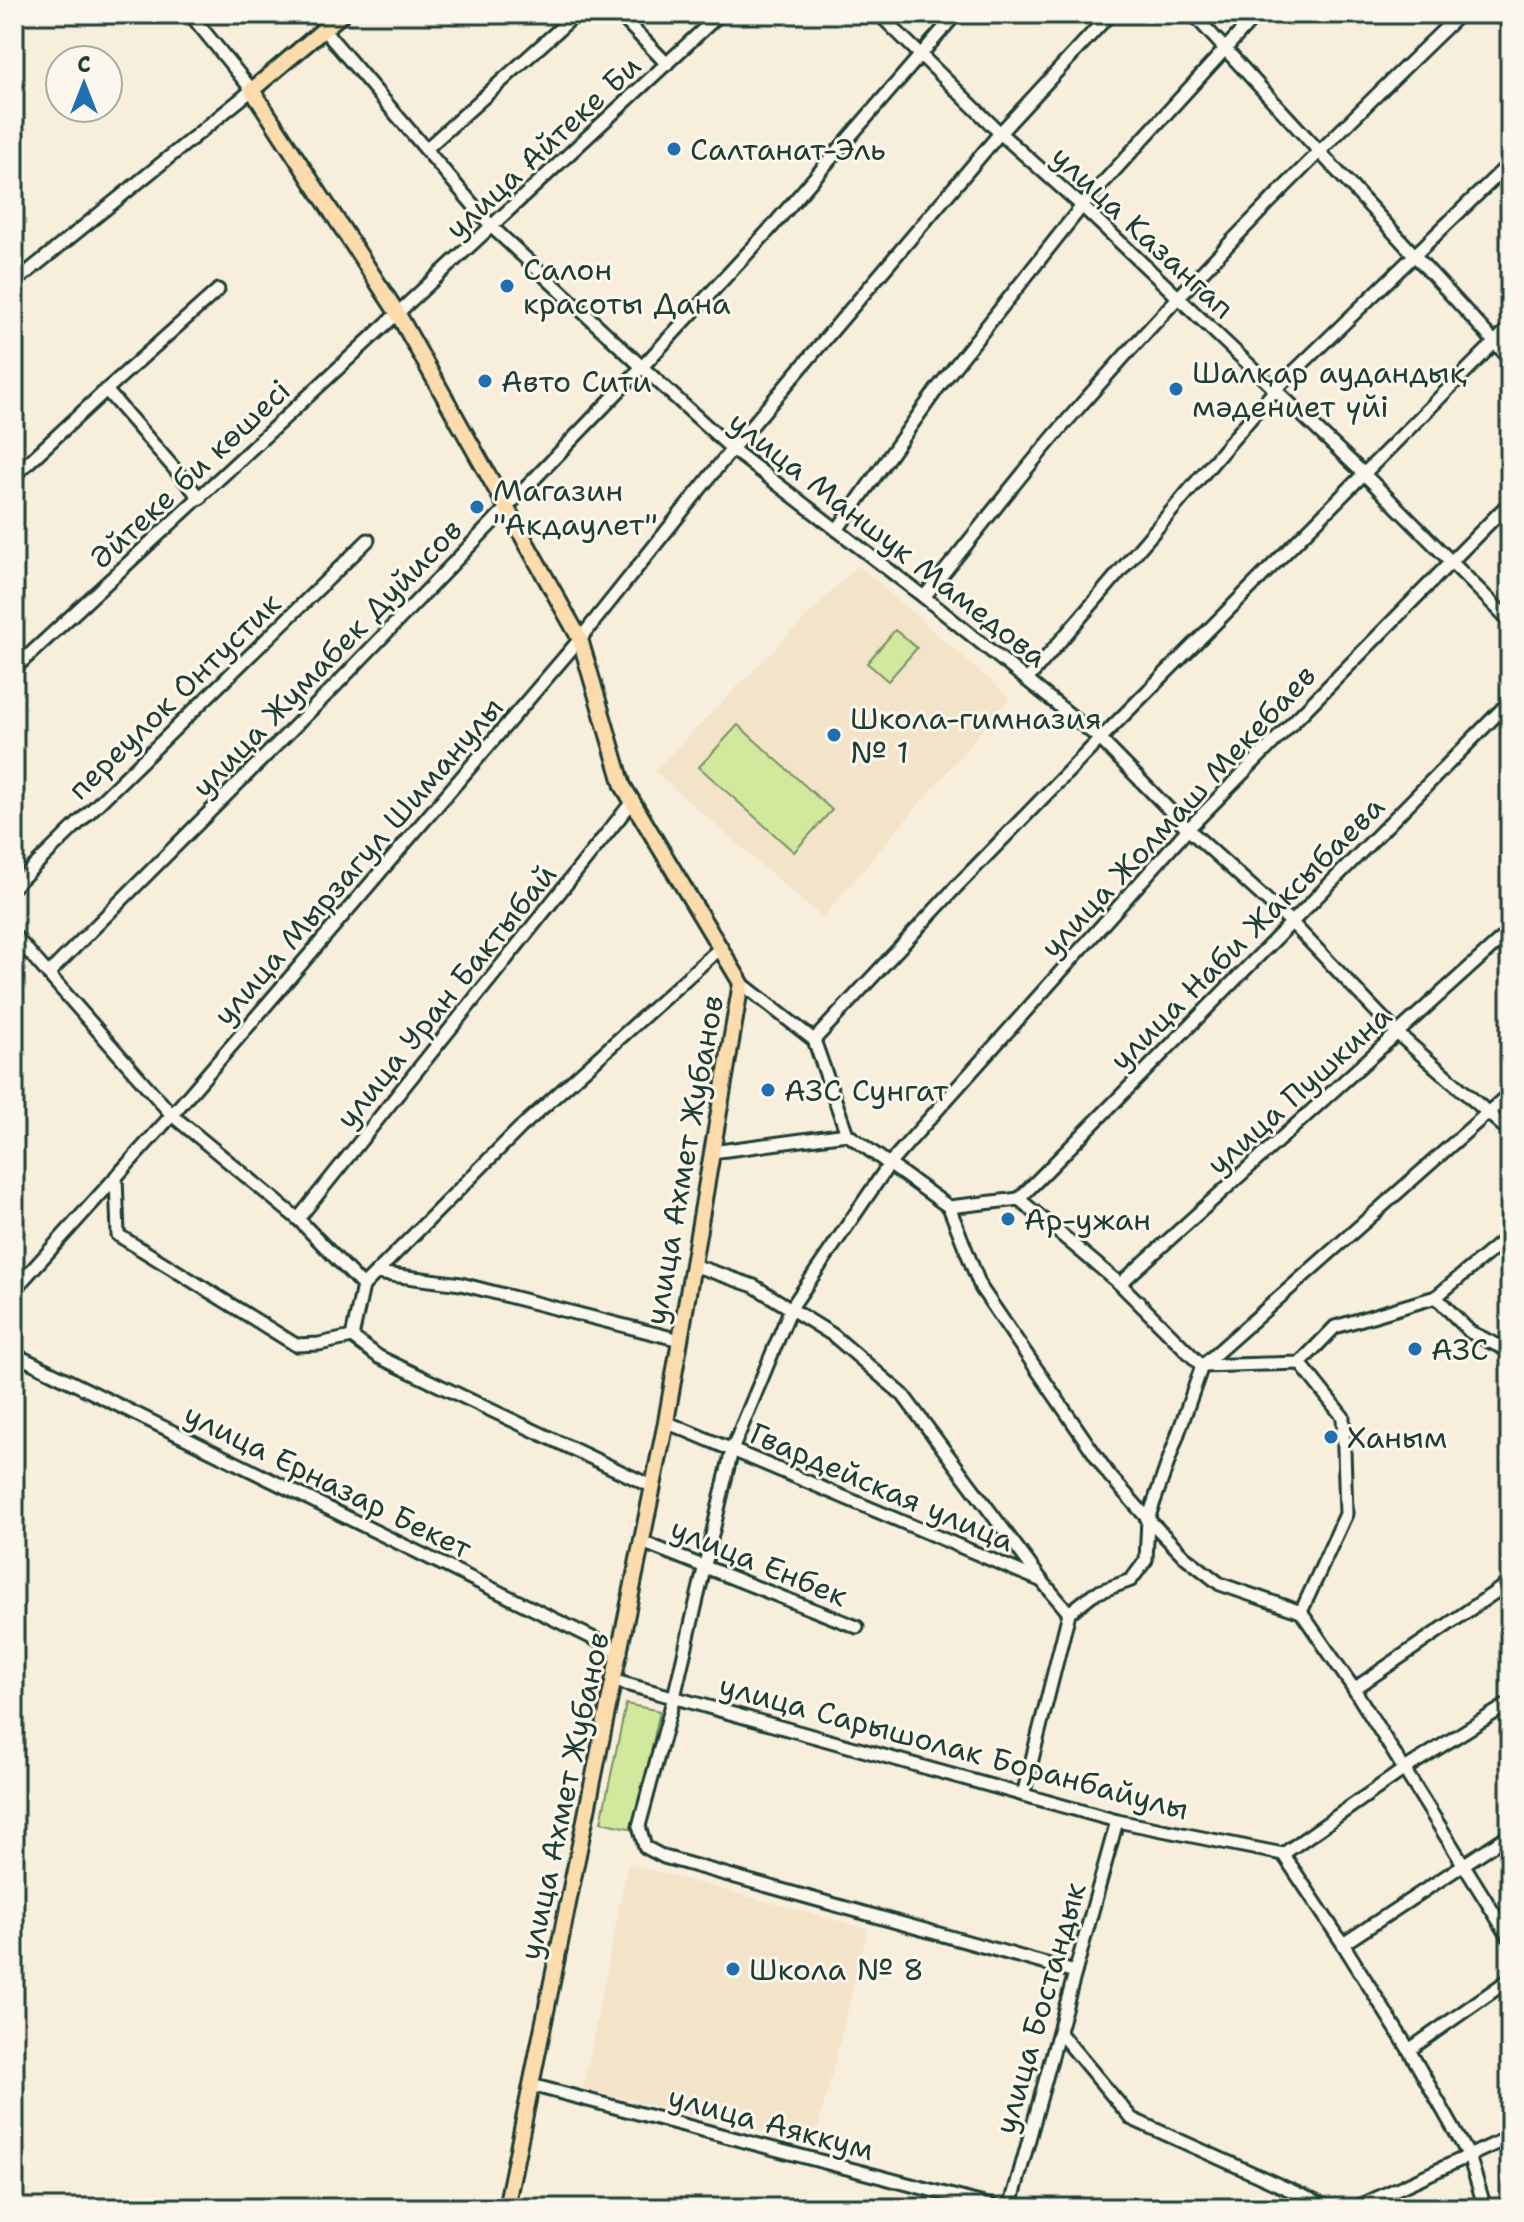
<svg xmlns="http://www.w3.org/2000/svg" width="1524" height="2222" viewBox="0 0 1524 2222" font-family="'Shantell Sans',sans-serif">
<rect width="100%" height="100%" fill="#f7eedc"/>
<filter id="ink" filterUnits="userSpaceOnUse"><feTurbulence type="fractalNoise" baseFrequency=".0125" numOctaves="2"/><feDisplacementMap in="SourceGraphic" scale="16" xChannelSelector="R" yChannelSelector="G"/><feConvolveMatrix kernelMatrix="1 2 1 2 8 2 1 2 1" color-interpolation-filters="sRGB"/></filter>
<g filter="url(#ink)">
<g fill="#f3e4c9">
<polygon points="858,565 1010,698 822,918 654,771"/>
<polygon points="628,1864 868,1929 814,2144 583,2089"/>
</g>
<g fill="#d2e89d" stroke="#789268" stroke-width="2">
<polygon points="895,630 917,648 888,681 867,663"/>
<polygon points="738,725 832,810 794,852 699,767"/>
<polygon points="626,1704 660,1711 634,1829 601,1822"/>
</g>
<g fill="none" stroke-linecap="round" stroke-linejoin="round">
<g stroke="#1f3d34" stroke-width="17">
<g id="minor">
<polyline points="619,14 667,64"/>
<polyline points="879,14 1000,133 1082,206 1364,474 1510,621"/>
<polyline points="1193,14 1510,359"/>
<polyline points="324,30 492,227 642,367 732,449 924,597 1100,739 1188,829 1291,922 1398,1034 1510,1132"/>
<polyline points="426,149 573,17 582,14"/>
<polyline points="14,283 252,90 190,14"/>
<polyline points="106,390 218,290"/>
<polyline points="14,476 106,390 200,498"/>
<polyline points="837,530 937,389 1082,206 1257,14"/>
<path d="M924 597C974 536 1021 473 1073 414 1195 274 1326 143 1460 14"/>
<polyline points="14,669 720,14"/>
<polyline points="1027,680 1275,390 1510,163"/>
<polyline points="14,886 368,540"/>
<polyline points="14,935 172,1115 298,1219 363,1286 520,1128 720,948"/>
<polyline points="48,974 335,686 642,367 770,229 956,14"/>
<polyline points="741,983 814,1040 847,1134"/>
<polyline points="814,1040 956,887 1100,739 1510,327"/>
<polyline points="712,1152 847,1134 949,1207 981,1288 1109,1475 1148,1519 1184,1556 1220,1584 1301,1612 1354,1689 1510,1939"/>
<polyline points="116,1176 118,1235 296,1345 319,1344 352,1337"/>
<polyline points="1019,1199 1510,701"/>
<polyline points="949,1207 1019,1199 1120,1284 1202,1366 1300,1363 1335,1327 1436,1297 1470,1332 1505,1349 1510,1345"/>
<polyline points="298,1219 632,802"/>
<polyline points="693,1265 754,1286 833,1335 903,1395 1042,1581"/>
<polyline points="376,1273 461,1284 680,1340"/>
<polyline points="1120,1284 1510,931"/>
<polyline points="363,1286 352,1337 379,1357 653,1487"/>
<polyline points="14,1290 172,1115 580,639 732,449 1000,133 1110,14"/>
<polyline points="1436,1297 1510,1235"/>
<polyline points="14,1354 621,1652"/>
<polyline points="1300,1363 1343,1417 1346,1514 1301,1612"/>
<polyline points="666,1422 1042,1581 1069,1613"/>
<polyline points="642,1542 857,1627"/>
<polyline points="615,1681 1117,1821 1283,1854"/>
<polyline points="1354,1689 1510,1582"/>
<polyline points="1023,1795 1069,1613 1093,1594 1131,1580 1146,1560 1148,1519 1202,1366 1510,1093"/>
<polyline points="1283,1854 1343,1944 1409,2050 1469,2156 1482,2198 1480,2208"/>
<polyline points="1283,1854 1403,1770 1510,1703"/>
<polyline points="1343,1944 1510,1834"/>
<polyline points="1075,1972 664,1857 645,1847 639,1826 674,1697 732,1450 791,1308 890,1163 1188,829 1510,502"/>
<polyline points="1059,2032 1132,2119 1330,2208"/>
<polyline points="1409,2050 1510,1979"/>
<polyline points="531,2085 999,2208"/>
<polyline points="1010,2208 1117,1821"/>
<polyline points="1355,2208 1510,2137"/>
</g>
</g>
<g stroke="#1f3d34" stroke-width="20">
<polyline id="major" points="342,14 252,90 398,314 580,639 623,786 741,983 666,1422 506,2208"/>
</g>
<use href="#minor" stroke="#fbf7ec" stroke-width="11"/>
<use href="#major" stroke="#fcdcac" stroke-width="14"/>
</g>
</g>
<g fill="#1f6fb2" stroke="#fbf7ec" stroke-width="3">
<circle cx="674" cy="149" r="8"/>
<circle cx="507" cy="286" r="8"/>
<circle cx="485" cy="381" r="8"/>
<circle cx="1176" cy="389" r="8"/>
<circle cx="477" cy="507" r="8"/>
<circle cx="834" cy="735" r="8"/>
<circle cx="768" cy="1090" r="8"/>
<circle cx="1008" cy="1219" r="8"/>
<circle cx="1415" cy="1349" r="8"/>
<circle cx="1331" cy="1437" r="8"/>
<circle cx="733" cy="1969" r="8"/>
</g>
<g text-anchor="middle" dominant-baseline="central" stroke-width="6" stroke-linejoin="round" paint-order="stroke">
<g font-size="30" fill="#1f3d34" stroke="#fbf7ec">
<text transform="translate(543 147) rotate(-43)">улица Айтеке Би</text>
<text transform="translate(1143 232) rotate(43)">улица Казангап</text>
<text transform="translate(190 474) rotate(-43)">Әйтеке би көшесі</text>
<text transform="translate(888 539) rotate(38)">улица Маншук Мамедова</text>
<text transform="translate(327 658) rotate(-46)">улица Жумабек Дуйисов</text>
<text transform="translate(174 696) rotate(-44)">переулок Онтустик</text>
<text transform="translate(1178 811) rotate(-47)">улица Жолмаш Мекебаев</text>
<text transform="translate(358 861) rotate(-49)">улица Мырзагул Шиманулы</text>
<text transform="translate(1247 933) rotate(-45)">улица Наби Жаксыбаева</text>
<text transform="translate(446 996) rotate(-51)">улица Уран Бактыбай</text>
<text transform="translate(1299 1090) rotate(-42)">улица Пушкина</text>
<text transform="translate(684 1160) rotate(-80)">улица Ахмет Жубанов</text>
<text transform="translate(328 1481) rotate(26)">улица Ерназар Бекет</text>
<text transform="translate(882 1487) rotate(23)">Гвардейская улица</text>
<text transform="translate(759 1562) rotate(22)">улица Енбек</text>
<text transform="translate(954 1747) rotate(15)">улица Сарышолак Боранбайулы</text>
<text transform="translate(564 1796) rotate(-78)">улица Ахмет Жубанов</text>
<text transform="translate(1040 2008) rotate(-74)">улица Бостандык</text>
<text transform="translate(771 2123) rotate(15)">улица Аяккум</text>
</g>
<g font-size="30" fill="#1f3d34" stroke="#fbf7ec" text-anchor="start">
<text x="690" y="149">Салтанат-Эль</text>
<text x="523" y="269">Салон<tspan x="523" dy="34">красоты Дана</tspan></text>
<text x="1192" y="372">Шалқар аудандық<tspan x="1192" dy="34">мәдениет үйі</tspan></text>
<text x="501" y="381">Авто Сити</text>
<text x="493" y="490">Магазин<tspan x="493" dy="34">"Акдаулет"</tspan></text>
<text x="850" y="718">Школа-гимназия<tspan x="850" dy="34">№ 1</tspan></text>
<text x="784" y="1090">АЗС Сунгат</text>
<text x="1024" y="1219">Ар-ужан</text>
<text x="1431" y="1349">АЗС</text>
<text x="1347" y="1437">Ханым</text>
<text x="749" y="1969">Школа № 8</text>
</g>
</g>
<rect width="1524" height="2222" fill="none" stroke="#fbf7ec" stroke-width="48"/>
<rect x="24" y="24" width="1476" height="2174" fill="none" stroke="#1f3d34" stroke-width="3" filter="url(#ink)"/>
<g transform="translate(84 84)"><circle r="38" fill="#fbf7ec" stroke="#a3ada2" stroke-width="2"/>
<path d="M0-6L14 30L0 20L-14 30Z" fill="#1f6fb2"/>
<text y="-12" font-size="22" font-weight="bold" text-anchor="middle" fill="#1f3d34">С</text>
</g>
</svg>
